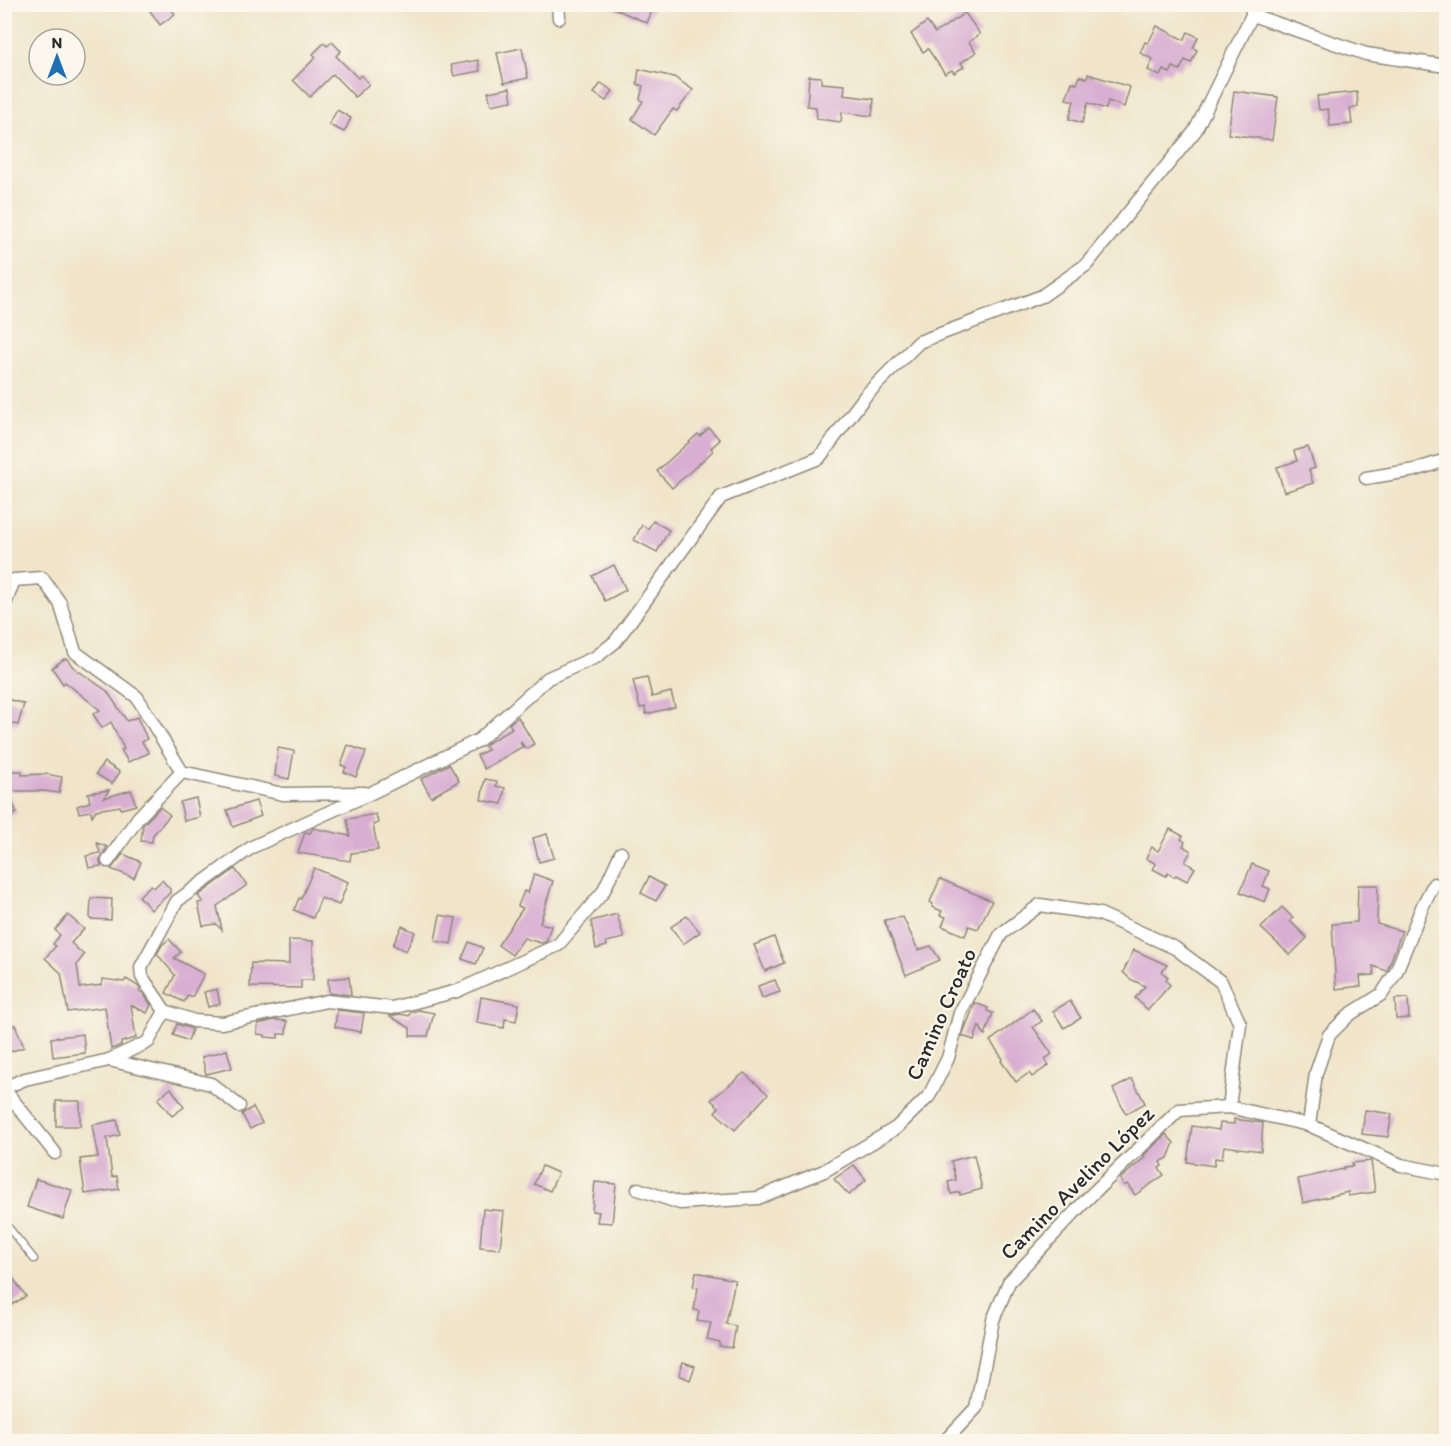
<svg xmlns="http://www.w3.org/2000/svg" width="1451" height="1446" viewBox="0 0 1451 1446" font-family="Itim,sans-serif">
<rect width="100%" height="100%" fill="#fbf7ec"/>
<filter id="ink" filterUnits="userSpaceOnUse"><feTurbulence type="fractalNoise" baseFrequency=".0167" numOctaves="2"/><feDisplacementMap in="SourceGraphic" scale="12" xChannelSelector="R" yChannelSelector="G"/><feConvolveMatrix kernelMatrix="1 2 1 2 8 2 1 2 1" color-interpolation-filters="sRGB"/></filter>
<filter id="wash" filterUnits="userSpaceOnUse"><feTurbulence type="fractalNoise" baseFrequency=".008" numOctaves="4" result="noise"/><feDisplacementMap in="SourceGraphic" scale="24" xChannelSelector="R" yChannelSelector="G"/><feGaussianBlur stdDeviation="1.35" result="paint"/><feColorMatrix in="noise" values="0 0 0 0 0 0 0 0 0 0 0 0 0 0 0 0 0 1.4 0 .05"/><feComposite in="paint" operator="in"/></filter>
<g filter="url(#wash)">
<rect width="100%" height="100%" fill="#f0e5ca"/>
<g id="blocks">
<g fill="#d8aed2">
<polygon points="145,4 168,4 175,14 160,25"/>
<polygon points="604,4 655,4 647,23"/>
<polygon points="965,13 980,34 969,42 976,52 961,63 964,67 954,73 952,70 945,74 928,49 923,52 911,34 927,22 935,33"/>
<polygon points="1157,26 1184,40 1188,32 1198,37 1193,48 1197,50 1191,63 1185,60 1180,70 1173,67 1170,73 1163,70 1160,76 1148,70 1153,59 1140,53 1145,42 1148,43"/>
<polygon points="332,42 341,51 336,56 358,78 361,75 369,84 355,97 333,74 310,97 293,80 316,57 313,54 324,43 327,46"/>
<polygon points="522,48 528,78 504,83 497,53"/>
<polygon points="478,60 480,71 454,76 451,65"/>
<polygon points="639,69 674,77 693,90 677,111 673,109 654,135 632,119 643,101 640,99 643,86 637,84"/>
<polygon points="1088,74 1130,87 1124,107 1108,101 1106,109 1088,103 1082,123 1069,119 1074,101 1066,99 1072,82 1077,84 1080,76 1087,78"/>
<polygon points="809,76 821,77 821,83 845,85 844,95 874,99 872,116 842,112 841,122 817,119 816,107 807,106"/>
<polygon points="601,83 613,91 606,101 594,93"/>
<polygon points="510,88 512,101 491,105 488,92"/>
<polygon points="1234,91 1278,97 1272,140 1228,134"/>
<polygon points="1357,92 1358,107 1350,108 1352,124 1330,126 1328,109 1319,110 1317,96"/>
<polygon points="337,110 351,118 344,132 329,125"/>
<polygon points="709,428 720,440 711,448 713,451 672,488 657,471 698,434 700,436"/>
<polygon points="1308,447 1315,468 1309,470 1313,483 1284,492 1277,467 1297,461 1294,451"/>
<polygon points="653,521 669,530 657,552 634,540 642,525 648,529"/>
<polygon points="614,565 626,590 605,601 592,576"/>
<polygon points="64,659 67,659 73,667 107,691 127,721 137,717 147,739 142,742 149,753 128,762 121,750 124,749 111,722 102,728 93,714 100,710 65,682 63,684 52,668"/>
<polygon points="647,677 652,697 671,692 675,707 646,714 645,707 640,708 633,680"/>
<polygon points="4,698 24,704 18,725 4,721"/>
<polygon points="518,717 534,744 526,749 520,741 522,747 484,769 477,755 488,750 485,746 488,743 512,728 509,724"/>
<polygon points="348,745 366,752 356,777 344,772 346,767 341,765"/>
<polygon points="278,748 294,751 289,779 275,776"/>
<polygon points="104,762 120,772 112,784 96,774"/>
<polygon points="449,764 459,781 431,797 421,779"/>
<polygon points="4,771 22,771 22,775 46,774 62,777 59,793 43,791 7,791 17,813 4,819"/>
<polygon points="485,779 497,781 496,786 505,788 502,804 481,800"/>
<polygon points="109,790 104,798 131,790 136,805 121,809 120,806 96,810 92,816 91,811 79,813 77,806 90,802 88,793"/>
<polygon points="196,798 200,817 184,821 180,802"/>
<polygon points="256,801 261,816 233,827 227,810"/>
<polygon points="160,807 170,815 153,835 152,842 141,841 143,825"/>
<polygon points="376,814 378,823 373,825 378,850 351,853 350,861 298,853 305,832 310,833 313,828 350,836 347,819"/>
<polygon points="1170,829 1183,836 1181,839 1185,842 1183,846 1191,851 1185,862 1195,868 1187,881 1176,875 1174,877 1168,873 1166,876 1153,869 1156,864 1146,858 1152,847 1158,851"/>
<polygon points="547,834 554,858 539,862 533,838"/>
<polygon points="97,843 107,847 100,860 101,866 89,868 86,856 100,853"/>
<polygon points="123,854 141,862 134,878 111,869"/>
<polygon points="1252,864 1269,871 1263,886 1270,889 1265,902 1240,892"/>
<polygon points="314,868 348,882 339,905 321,898 313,918 294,910 299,898 301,899"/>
<polygon points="235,869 247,885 217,906 222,930 216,924 203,926 198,903 203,902 198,896"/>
<polygon points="534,874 553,881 540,923 551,926 546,942 541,943 524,938 512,955 498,945 523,908 518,906 524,891 528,893"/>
<polygon points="649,877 665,886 656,901 641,893"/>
<polygon points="940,879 992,901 978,929 969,926 965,936 942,926 946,917 940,915 942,911 932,907 933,904 930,902"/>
<polygon points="162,880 170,889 170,893 151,910 139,896 151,885 154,888"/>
<polygon points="1358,885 1378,885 1377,924 1402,931 1387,971 1373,966 1374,975 1360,976 1361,986 1336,989 1332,924 1357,922"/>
<polygon points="91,898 112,899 111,920 90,919"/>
<polygon points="1282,907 1293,918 1290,921 1307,938 1290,955 1261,928"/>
<polygon points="617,914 624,938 606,942 607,946 596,949 591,921"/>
<polygon points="68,915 84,929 71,943 84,955 77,964 80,988 102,985 103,979 124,982 126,979 138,986 140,989 139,991 143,993 151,1005 147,1013 131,1005 136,1038 121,1042 121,1045 114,1048 111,1049 105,1007 68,1012 61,973 45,958 56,946 53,944 60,935 55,930"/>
<polygon points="440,915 456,918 451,944 435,941"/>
<polygon points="687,916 700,932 683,944 671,927"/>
<polygon points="903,917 918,950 931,946 940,960 906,975 884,920"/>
<polygon points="402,926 415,932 406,951 393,945"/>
<polygon points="774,937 784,963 765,971 754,945"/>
<polygon points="169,939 181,952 174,958 204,974 192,997 188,995 184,1002 166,993 175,975 157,954 162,945"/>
<polygon points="289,940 313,941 313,980 301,980 301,988 250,987 251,963 289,964"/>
<polygon points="469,942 483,948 476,964 462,959"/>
<polygon points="1134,950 1167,965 1162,972 1168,977 1166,980 1170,985 1148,1010 1135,998 1145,986 1130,979 1123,972"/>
<polygon points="349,977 351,995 329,993 328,979"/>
<polygon points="775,980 780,992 762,998 758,986"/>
<polygon points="217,989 220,1004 208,1007 204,992"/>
<polygon points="481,997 519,1004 516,1021 505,1019 504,1028 477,1023"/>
<polygon points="1408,998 1409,1018 1396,1019 1395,999"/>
<polygon points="1070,1001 1081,1018 1064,1028 1053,1011"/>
<polygon points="975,1003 988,1008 987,1011 993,1013 985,1035 979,1026 974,1040 962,1036"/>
<polygon points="1033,1009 1042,1021 1033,1027 1052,1054 1045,1059 1049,1065 1032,1077 1029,1073 1016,1082 1001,1061 1003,1059 990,1041"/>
<polygon points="337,1010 364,1013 361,1032 335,1027"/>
<polygon points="418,1010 434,1013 428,1036 410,1036 410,1028 390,1016 400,1014 409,1016 411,1012"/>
<polygon points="275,1020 287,1021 286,1034 278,1034 278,1038 265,1037 265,1035 257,1034 258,1024"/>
<polygon points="177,1024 192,1029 188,1041 173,1035"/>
<polygon points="15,1025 24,1047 4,1054 4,1029"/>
<polygon points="83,1034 85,1053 53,1057 51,1038"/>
<polygon points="227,1050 232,1068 206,1074 202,1057"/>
<polygon points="744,1073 768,1094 735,1130 715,1112 719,1107 711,1100"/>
<polygon points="1132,1079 1145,1103 1126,1114 1113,1089"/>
<polygon points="171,1088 184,1107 172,1116 158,1099"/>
<rect x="56" y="1101" width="24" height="25"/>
<polygon points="253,1107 262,1123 250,1129 242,1114"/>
<polygon points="1365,1110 1392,1114 1388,1137 1362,1134"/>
<polygon points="1234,1119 1263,1123 1261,1151 1224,1146 1222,1159 1215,1158 1214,1166 1187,1162 1192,1126 1219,1130 1220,1123 1234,1124"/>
<polygon points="117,1120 120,1135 107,1138 112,1177 117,1176 119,1189 85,1194 80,1159 98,1157 92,1125"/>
<polygon points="1166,1134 1174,1143 1168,1158 1160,1162 1162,1166 1159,1168 1164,1175 1135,1195 1127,1184 1124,1186 1120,1179 1145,1157 1144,1155"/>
<polygon points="974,1155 982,1189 960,1195 960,1192 951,1194 948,1182 956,1180 951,1161"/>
<polygon points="1371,1161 1375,1192 1348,1196 1348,1192 1303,1203 1298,1179 1344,1169 1344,1167 1353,1166 1352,1163"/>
<polygon points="854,1165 866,1180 849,1195 834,1179"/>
<polygon points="542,1166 558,1173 550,1191 534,1184"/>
<polygon points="36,1179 72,1190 63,1219 27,1207"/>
<polygon points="595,1182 616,1184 612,1223 597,1222 599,1212 592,1211"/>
<polygon points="483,1209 504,1211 500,1249 480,1247"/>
<polygon points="4,1266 26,1296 4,1310"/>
<polygon points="696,1272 735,1280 726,1324 736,1326 732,1348 719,1346 720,1342 707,1339 711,1323 697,1321 699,1311 694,1310 698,1288 693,1287"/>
<polygon points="683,1362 695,1366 690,1380 679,1375"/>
</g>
</g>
</g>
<g filter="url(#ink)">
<use href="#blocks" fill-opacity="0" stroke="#8e887a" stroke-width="1.5"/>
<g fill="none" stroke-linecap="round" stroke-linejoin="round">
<g stroke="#8e887a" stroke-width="9">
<polyline id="lane" points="4,1222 34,1259"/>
</g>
<g stroke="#8e887a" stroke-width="15">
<g id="street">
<polyline points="558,4 559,18"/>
<polyline points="1252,15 1366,54 1446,66"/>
<polyline points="1366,478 1415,470 1446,460"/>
<polyline points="4,607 14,580 42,578 60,603 75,652 137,697 182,772 283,794 365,793"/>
<polyline points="621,853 603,892 558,945 457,991 392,1008 327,1001 222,1023 194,1021 165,1011 142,977 141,967 177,901 252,847 371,793 479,740 548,678 596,657 615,642 721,497 819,458 866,395 919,342 1042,296 1086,265 1195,131 1252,15 1252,4"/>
<polyline points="108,861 138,818 182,772"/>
<polyline points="109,1060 211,1084 239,1106"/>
<polyline points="4,1088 25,1079 109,1060 148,1042 165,1011"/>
<polyline points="4,1093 8,1094 55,1153"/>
<polyline points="1309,1125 1316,1073 1329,1035 1349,1015 1382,994 1396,972 1423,905 1434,884"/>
<polyline points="638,1189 680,1203 758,1198 824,1171 896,1128 929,1096 948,1058 960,1013 1001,934 1040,905 1100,914 1175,948 1221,982 1240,1024 1229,1107"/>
<polyline points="944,1442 976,1408 993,1320 1009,1282 1087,1199 1179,1110 1229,1107 1309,1125 1401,1165 1446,1174"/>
</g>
</g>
<use href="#lane" stroke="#fff" stroke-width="6"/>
<use href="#street" stroke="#fff" stroke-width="12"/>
</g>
</g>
<g text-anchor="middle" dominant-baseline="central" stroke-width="4.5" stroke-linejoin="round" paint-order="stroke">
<g font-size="22" fill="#2b2b2b" stroke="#fbf7ec">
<text transform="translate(941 1014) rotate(-66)">Camino Croato</text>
<text transform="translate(1077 1183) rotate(-45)">Camino Avelino López</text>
</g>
</g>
<rect width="1451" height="1446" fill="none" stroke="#fbf7ec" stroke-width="24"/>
<g transform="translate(57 57)"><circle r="28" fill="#fbf7ec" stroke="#a8a59f" stroke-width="1.5"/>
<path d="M0-4.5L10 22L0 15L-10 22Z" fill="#1f6fb2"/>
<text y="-9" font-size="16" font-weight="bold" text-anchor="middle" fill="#2b2b2b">N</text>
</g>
</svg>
